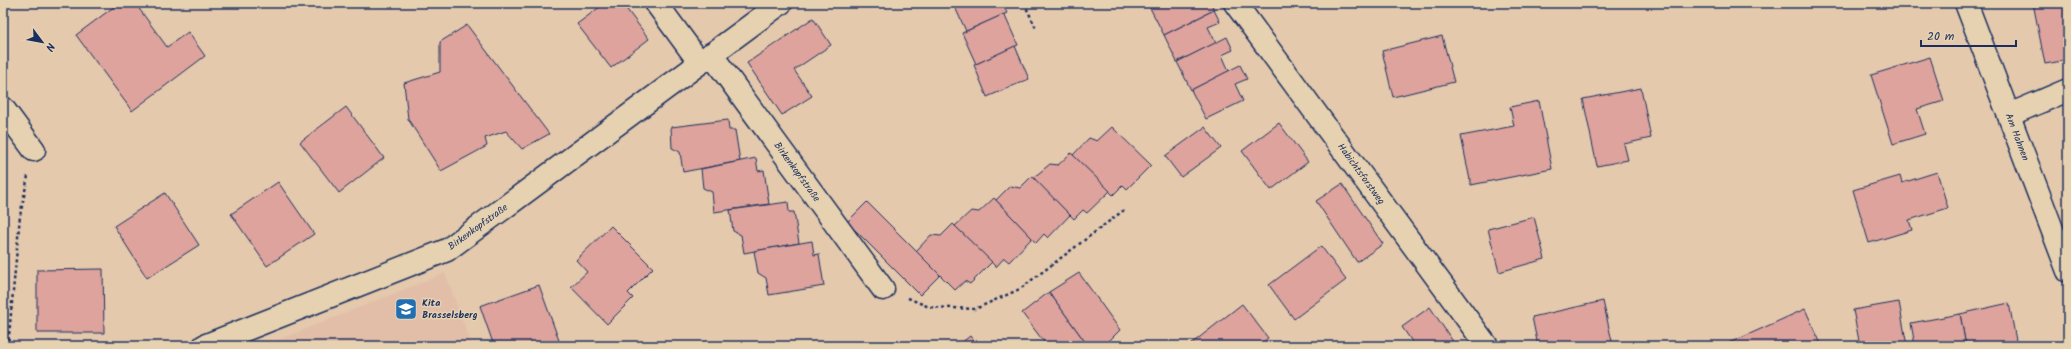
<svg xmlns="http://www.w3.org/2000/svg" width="2071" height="349" viewBox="0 0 2071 349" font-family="Kalam,sans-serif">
<rect width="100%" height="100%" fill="#e4c9ad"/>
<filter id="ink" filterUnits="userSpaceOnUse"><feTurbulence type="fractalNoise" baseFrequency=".025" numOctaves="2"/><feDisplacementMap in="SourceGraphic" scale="8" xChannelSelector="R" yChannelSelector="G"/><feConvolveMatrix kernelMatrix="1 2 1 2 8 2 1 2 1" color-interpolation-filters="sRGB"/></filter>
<g filter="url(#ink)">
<polygon fill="#e2bea8" points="445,273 472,346 263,346"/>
<g fill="#dda39c" stroke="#1b2f5e">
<polygon points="119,3 135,3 167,47 188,32 205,56 132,111 76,35"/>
<polygon points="605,3 622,3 649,39 611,68 577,24"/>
<polygon points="953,3 1002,3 1007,13 966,31"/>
<polygon points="1156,3 1211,3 1214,10 1164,35 1149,6"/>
<polygon points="2033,3 2068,3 2068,60 2045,64"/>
<polygon points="1214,10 1220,22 1208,27 1216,43 1177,62 1164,35"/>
<polygon points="1004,14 1018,45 976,64 962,33"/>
<polygon points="813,18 831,45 794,70 812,96 782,115 747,63"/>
<polygon points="467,25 549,134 522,149 506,131 485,138 487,146 441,171 408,119 404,83 440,72 440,42"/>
<polygon points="1442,36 1454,82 1393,97 1382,51"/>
<polygon points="1227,37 1233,50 1222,55 1229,71 1191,90 1177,62"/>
<polygon points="1015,46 1029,79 987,97 974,65"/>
<polygon points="1930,57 1944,101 1917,109 1925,134 1893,144 1871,75"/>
<polygon points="1240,65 1247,79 1235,84 1243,101 1206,119 1191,90"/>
<polygon points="1641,88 1651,138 1624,144 1628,160 1597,166 1583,99"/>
<polygon points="1539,101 1552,169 1471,185 1461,136 1514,126 1510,107"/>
<polygon points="346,107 384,158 339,193 300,142"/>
<polygon points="728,120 729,130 735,130 740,161 683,172 680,152 672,148 671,127"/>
<polygon points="1279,123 1308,162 1271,190 1242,151"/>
<polygon points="1112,127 1151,165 1127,189 1123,185 1113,195 1073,155 1089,138 1097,141"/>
<polygon points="1205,127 1221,148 1181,177 1165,156"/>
<polygon points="1071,153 1110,191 1087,213 1083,210 1074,219 1033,178 1050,164 1058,165"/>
<polygon points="756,158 758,171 764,170 769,204 714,212 712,192 703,188 701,169"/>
<polygon points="1937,172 1948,208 1909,220 1912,230 1869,243 1853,190 1900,176 1902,183"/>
<polygon points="1032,176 1070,215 1048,238 1044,234 1036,243 996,200 1010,186 1020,188"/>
<polygon points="278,182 314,234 267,266 231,214"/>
<polygon points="1342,184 1383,244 1357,262 1316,201"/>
<polygon points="165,193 199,245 147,278 114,226"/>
<polygon points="994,198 1032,238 1009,262 1004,258 996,267 955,226 971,211 979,212"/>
<polygon points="788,202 789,212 794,212 799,243 744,253 741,235 733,231 730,210"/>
<polygon points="867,202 940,275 920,295 847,222"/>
<polygon points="1534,217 1545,259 1499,272 1488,229"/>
<polygon points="953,224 992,262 970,284 965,281 955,290 916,251 931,235 941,236"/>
<polygon points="611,226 653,268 628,293 633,298 607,324 571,287 587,272 576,260"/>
<polygon points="812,241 814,255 819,254 824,286 769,295 766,278 758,273 754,251"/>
<polygon points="1321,246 1346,280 1294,319 1269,285"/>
<polygon points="103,269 104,333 37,333 37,270"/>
<polygon points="1079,273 1120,330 1104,346 1088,346 1049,292"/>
<polygon points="539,285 561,346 494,346 480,306"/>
<polygon points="1049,292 1088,346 1047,346 1022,313"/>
<polygon points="1603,301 1613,346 1538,346 1532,317"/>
<polygon points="1899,302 1907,346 1860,346 1853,310"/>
<polygon points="2009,303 2017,346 1966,346 1960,314"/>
<polygon points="1242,304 1268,338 1258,346 1192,346 1191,344"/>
<polygon points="1430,307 1456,346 1415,346 1402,327"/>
<polygon points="1805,309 1822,346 1721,346 1743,337"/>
<polygon points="1960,314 1966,346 1915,346 1911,323"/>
<polygon points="970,336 978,346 957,346"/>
</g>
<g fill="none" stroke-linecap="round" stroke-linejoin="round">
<g stroke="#1b2f5e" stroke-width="25">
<g id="minor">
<polyline points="656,3 700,63"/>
<polyline points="1235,3 1487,346"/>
<polyline points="1966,3 2068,271"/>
<polyline points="711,54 883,289"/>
<polyline points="3,108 34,150"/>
<polyline points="2009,115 2068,90"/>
<polyline points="204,346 447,250 781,3"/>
</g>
</g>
<g stroke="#1b2f5e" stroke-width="2.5" stroke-dasharray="3 3" stroke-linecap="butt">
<polyline points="1024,3 1036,28"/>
<polyline points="908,298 929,307 975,309 1020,289 1124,210"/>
<polyline points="8,346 20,216 28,176"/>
</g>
<use href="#minor" stroke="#e6d2b1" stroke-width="22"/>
</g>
</g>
<defs>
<g id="school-square" transform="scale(1.15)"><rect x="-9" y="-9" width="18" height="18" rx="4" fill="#1f6fb2" stroke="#e6d2b1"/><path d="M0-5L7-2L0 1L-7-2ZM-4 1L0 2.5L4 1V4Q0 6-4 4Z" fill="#fff"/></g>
</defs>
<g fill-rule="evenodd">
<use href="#school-square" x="406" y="309"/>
</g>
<g text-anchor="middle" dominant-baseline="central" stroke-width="3" stroke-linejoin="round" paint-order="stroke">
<g font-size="10" fill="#1b2f5e" stroke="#e6d2b1">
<text transform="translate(2017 137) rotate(69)">Am Hahnen</text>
<text transform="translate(797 172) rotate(54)">Birkenkopfstraße</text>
<text transform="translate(1361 174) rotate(54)">Habichtsforstweg</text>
<text transform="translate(478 227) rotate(-36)">Birkenkopfstraße</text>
</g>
<g font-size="10" font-weight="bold" fill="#1b2f5e" stroke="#e6d2b1" text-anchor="start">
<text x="422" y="303">Kita<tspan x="422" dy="12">Brasselsberg</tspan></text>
</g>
</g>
<rect width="2071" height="349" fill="none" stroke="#e6d2b1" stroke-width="16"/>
<rect x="8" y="8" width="2055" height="333" fill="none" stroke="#1b2f5e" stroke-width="1.5" filter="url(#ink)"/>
<g transform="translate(42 42) rotate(122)" stroke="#e6d2b1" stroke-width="3" paint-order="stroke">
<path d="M0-3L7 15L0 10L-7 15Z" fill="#1b2f5e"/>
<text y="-6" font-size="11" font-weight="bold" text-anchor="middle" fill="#1b2f5e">N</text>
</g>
<path d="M1921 40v6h95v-6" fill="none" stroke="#1b2f5e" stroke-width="2"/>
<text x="1927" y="40" font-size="12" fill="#1b2f5e" stroke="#e6d2b1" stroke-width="3" paint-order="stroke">20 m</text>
</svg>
